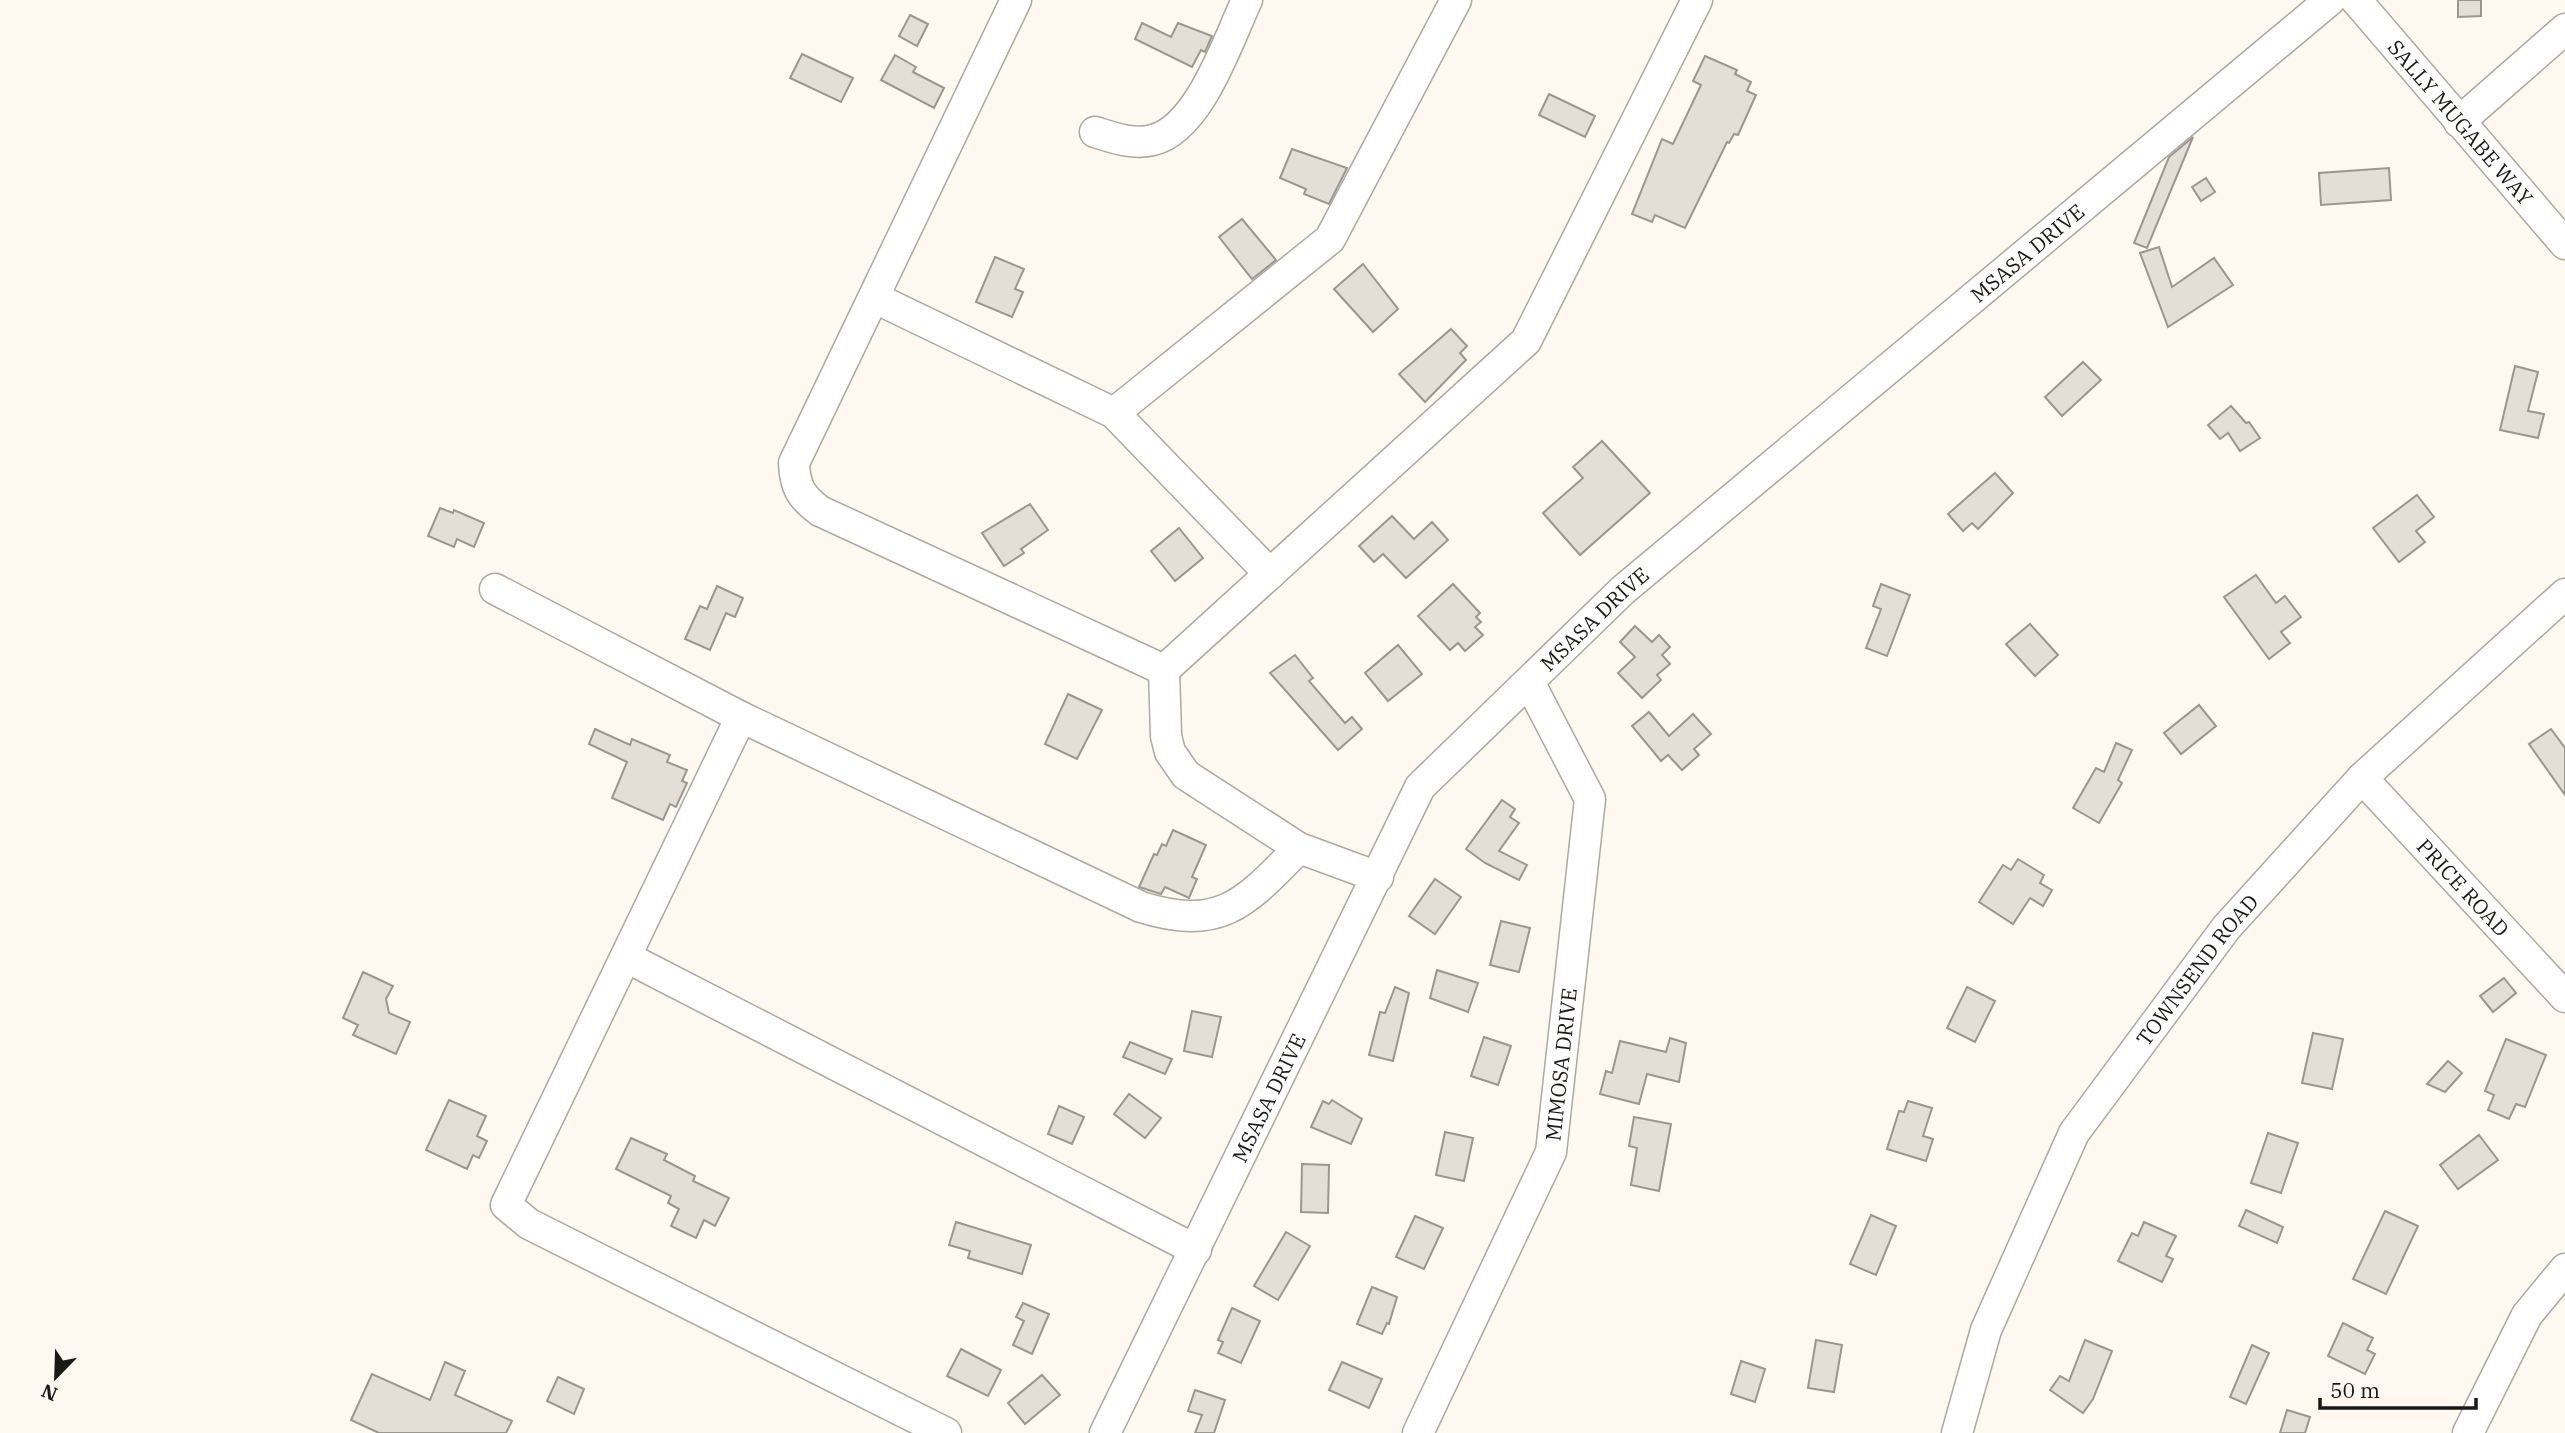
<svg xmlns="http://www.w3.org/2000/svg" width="2565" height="1433" viewBox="0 0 2565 1433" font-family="'IBM Plex Serif',serif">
<rect width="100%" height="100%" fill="#fef9f0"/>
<g fill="#e3dfd6" stroke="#9a978e" stroke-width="2">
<polygon points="2458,0 2481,0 2481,16 2458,17"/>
<polygon points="910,15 928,24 917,46 899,36"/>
<polygon points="1142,23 1171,37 1178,23 1212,36 1205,52 1201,50 1192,67 1135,39"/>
<polygon points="802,54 853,78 841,102 790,78"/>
<polygon points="895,55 916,67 913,72 944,88 934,108 881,80"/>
<polygon points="1705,56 1737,70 1735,74 1751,82 1747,91 1756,95 1738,135 1734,134 1729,143 1727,142 1685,228 1655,215 1652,222 1632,214 1662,139 1673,144 1701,85 1693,81"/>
<polygon points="1549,94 1595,116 1585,137 1539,115"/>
<polygon points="2193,137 2147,248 2134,243 2169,157"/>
<polygon points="1292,149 1347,168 1329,204 1304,194 1306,189 1280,178"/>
<polygon points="2389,168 2391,200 2321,205 2319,173"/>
<polygon points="2206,178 2215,192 2201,201 2192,187"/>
<polygon points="1242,219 1276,260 1252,279 1219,237"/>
<polygon points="2159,247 2172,287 2214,258 2233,285 2168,327 2140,253"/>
<polygon points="995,257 1024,269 1015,289 1023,292 1012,317 976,302"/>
<polygon points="1363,264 1398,309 1373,332 1334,289"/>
<polygon points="1451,329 1467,346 1460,353 1466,360 1425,402 1399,374"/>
<polygon points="2083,362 2101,380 2062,416 2045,397"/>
<polygon points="2515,366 2538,372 2528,411 2544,414 2538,438 2500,430"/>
<polygon points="2231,406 2246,423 2249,422 2260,438 2240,451 2228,433 2220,439 2208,425"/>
<polygon points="1602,441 1650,493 1580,555 1543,513 1583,478 1573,467"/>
<polygon points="1995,473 2013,493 1978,529 1972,523 1963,531 1948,514"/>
<polygon points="2417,495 2434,517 2416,531 2425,542 2399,562 2373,528"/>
<polygon points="1030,504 1048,530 1021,549 1024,553 1004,566 982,533"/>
<polygon points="440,508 453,513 454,510 484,523 474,547 457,539 454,547 428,536"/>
<polygon points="1392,516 1414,539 1432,522 1448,540 1406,578 1383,554 1374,562 1359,546"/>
<polygon points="1179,528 1203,558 1175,581 1151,551"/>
<polygon points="2256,575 2276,603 2285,596 2301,617 2281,632 2290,643 2269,659 2224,597"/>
<polygon points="1453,584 1480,613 1476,617 1481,622 1475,627 1483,635 1465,651 1458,643 1450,650 1418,616"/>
<polygon points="1881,584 1910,595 1887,656 1866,648 1881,609 1873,606"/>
<polygon points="717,586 743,598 735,617 726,613 710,650 685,639 700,606 707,609"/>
<polygon points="2030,624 2058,655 2035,676 2006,644"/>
<polygon points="1635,626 1652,642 1659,635 1670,647 1662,655 1670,664 1657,675 1661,680 1642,698 1618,673 1635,657 1620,642"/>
<polygon points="1398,645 1422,674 1388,701 1365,673"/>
<polygon points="1295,655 1313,678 1309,681 1345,723 1352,717 1362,729 1338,750 1270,673"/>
<polygon points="1068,694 1102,710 1077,759 1045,744"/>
<polygon points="2199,705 2216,726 2181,754 2164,733"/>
<polygon points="1649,712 1669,736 1693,714 1711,734 1694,749 1699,755 1682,770 1668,755 1661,761 1632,726"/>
<polygon points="595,729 630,745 632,739 670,755 667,762 687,770 682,781 687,783 676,807 670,804 663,820 612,798 627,762 589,744"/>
<polygon points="2551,729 2565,748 2565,795 2529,744"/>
<polygon points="2116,743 2132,750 2118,780 2122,783 2099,823 2073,808 2096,768 2104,772"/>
<polygon points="1502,800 1515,809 1510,817 1519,823 1499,851 1527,865 1519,880 1485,863 1466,849"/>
<polygon points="1173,830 1206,845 1192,877 1197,879 1189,898 1165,887 1161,894 1139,887 1154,854 1157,855 1162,844 1166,846"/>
<polygon points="2018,859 2044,875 2040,883 2052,890 2043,906 2030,898 2013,924 1979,902 2003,865 2011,870"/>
<polygon points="1435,879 1461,897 1435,934 1409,916"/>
<polygon points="1501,921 1530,928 1519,972 1490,965"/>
<polygon points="1437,970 1478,983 1468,1012 1430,998"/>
<polygon points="363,972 393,986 386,999 389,1013 410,1022 396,1054 353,1035 358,1025 343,1018"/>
<polygon points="2504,978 2516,993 2493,1012 2480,996"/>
<polygon points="1395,987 1409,993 1393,1061 1369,1055 1380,1012 1385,1013"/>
<polygon points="1967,987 1995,1001 1975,1042 1947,1028"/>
<polygon points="1192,1011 1221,1017 1212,1057 1184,1051"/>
<polygon points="2313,1033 2343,1039 2332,1089 2302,1083"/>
<polygon points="1484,1037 1511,1046 1498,1085 1471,1076"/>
<polygon points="1670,1038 1686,1043 1679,1082 1647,1074 1639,1104 1600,1094 1606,1071 1612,1073 1620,1041 1666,1052"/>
<polygon points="2506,1039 2546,1055 2525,1107 2516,1104 2509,1119 2488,1110 2494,1095 2485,1091"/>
<polygon points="1130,1042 1172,1059 1165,1074 1123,1057"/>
<polygon points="2448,1061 2462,1073 2445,1092 2427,1084"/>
<polygon points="1129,1094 1161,1118 1145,1138 1114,1114"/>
<polygon points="449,1100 486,1116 477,1136 487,1141 479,1158 473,1155 467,1169 426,1150"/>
<polygon points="1332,1100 1362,1119 1351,1144 1311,1127 1323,1101 1329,1104"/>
<polygon points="1908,1101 1932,1108 1923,1136 1933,1139 1926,1161 1887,1149 1899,1111 1904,1112"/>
<polygon points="1059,1106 1084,1117 1072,1144 1048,1134"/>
<polygon points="1634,1117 1671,1124 1659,1191 1631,1185 1637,1148 1629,1146"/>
<polygon points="1445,1132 1473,1138 1464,1181 1436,1175"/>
<polygon points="2268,1133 2298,1143 2281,1193 2251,1183"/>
<polygon points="2479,1135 2498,1160 2458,1189 2440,1165"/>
<polygon points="631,1138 667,1154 664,1160 695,1176 693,1181 729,1198 715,1226 704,1220 696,1238 671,1226 679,1209 668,1203 671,1196 616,1169"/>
<polygon points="1302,1164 1329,1165 1328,1213 1301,1212"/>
<polygon points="2246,1210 2283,1227 2277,1243 2239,1226"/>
<polygon points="2385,1211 2418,1226 2386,1294 2353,1279"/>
<polygon points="1871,1215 1896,1226 1876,1275 1850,1264"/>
<polygon points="1415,1216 1443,1228 1424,1269 1396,1257"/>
<polygon points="956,1222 1031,1245 1022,1274 968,1258 970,1251 949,1245"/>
<polygon points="2144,1222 2176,1236 2166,1256 2173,1259 2162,1282 2118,1261 2132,1233 2138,1236"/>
<polygon points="1286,1232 1310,1246 1278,1300 1254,1286"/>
<polygon points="1372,1287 1397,1297 1389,1324 1387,1323 1382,1334 1357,1324"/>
<polygon points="1023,1303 1049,1314 1032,1354 1013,1345 1024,1321 1016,1317"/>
<polygon points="1232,1308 1260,1321 1241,1363 1218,1353 1223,1342 1218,1340"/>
<polygon points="2343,1323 2373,1338 2367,1350 2375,1354 2365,1374 2328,1356"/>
<polygon points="1816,1340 1842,1345 1834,1392 1808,1388"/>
<polygon points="2085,1340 2112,1351 2093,1399 2083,1413 2050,1390 2060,1376 2069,1381"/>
<polygon points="2252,1345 2269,1353 2246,1404 2230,1397"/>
<polygon points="961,1349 1001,1370 988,1396 947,1376"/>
<polygon points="1741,1361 1765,1369 1755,1402 1731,1394"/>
<polygon points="445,1362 465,1371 455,1395 512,1421 506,1433 379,1433 351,1420 372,1374 430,1400"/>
<polygon points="1342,1362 1382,1379 1369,1408 1329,1390"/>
<polygon points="1042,1375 1060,1395 1025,1424 1008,1403"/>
<polygon points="558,1377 584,1389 574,1414 547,1401"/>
<polygon points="1195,1390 1225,1400 1214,1433 1195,1433 1202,1415 1188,1411"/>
<polygon points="2287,1410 2310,1417 2305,1433 2280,1433"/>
</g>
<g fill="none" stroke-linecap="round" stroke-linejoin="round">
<g stroke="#ada9a0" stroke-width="33">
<g id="minor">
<path d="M1016 0 794 463C795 487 801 497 820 511L1164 670"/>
<path id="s1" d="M2356 0 2565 244"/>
<polyline points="2459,122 2565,29"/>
<path d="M1095 132C1114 138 1133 145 1153 140 1200 128 1228 40 1247 0"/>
<polyline points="875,298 1114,413 1270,574"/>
<polyline points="1114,413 1330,239 1456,0"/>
<path d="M495 589 741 717 1141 907C1221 932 1245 903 1299 848"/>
<polyline points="741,717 506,1205 529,1224 946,1433"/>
<path id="s2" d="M2362 778 2565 997"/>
<polyline points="1378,877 1299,848 1186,775 1170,752 1166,736 1164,670 1526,341 1697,0"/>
<polyline points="626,957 1196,1250"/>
<path id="s3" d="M1105 1433 1420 787 1623 590 2330 0"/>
<path id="s4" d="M1418 1433 1551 1152 1590 799 1529 682"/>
<path id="s5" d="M1957 1433 1986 1330 2074 1133 2226 928 2362 778 2565 594"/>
<polyline points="2468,1433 2527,1315 2565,1269"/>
</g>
</g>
<use href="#minor" stroke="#fff" stroke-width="30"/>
</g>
<g text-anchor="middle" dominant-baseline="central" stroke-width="6" stroke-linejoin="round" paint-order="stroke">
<g font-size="21" fill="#1b1916" stroke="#fef9f0">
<text stroke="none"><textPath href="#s1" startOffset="161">SALLY MUGABE WAY</textPath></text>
<text stroke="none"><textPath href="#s3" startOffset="1528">MSASA DRIVE</textPath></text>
<text stroke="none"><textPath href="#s3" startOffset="961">MSASA DRIVE</textPath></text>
<text stroke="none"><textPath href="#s2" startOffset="149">PRICE ROAD</textPath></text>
<text stroke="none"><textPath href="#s5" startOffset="527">TOWNSEND ROAD</textPath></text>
<text stroke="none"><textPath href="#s4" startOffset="399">MIMOSA DRIVE</textPath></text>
<text stroke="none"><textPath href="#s3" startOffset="373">MSASA DRIVE</textPath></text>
</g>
</g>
<g transform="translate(56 1377) rotate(203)" stroke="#fef9f0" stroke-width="5" paint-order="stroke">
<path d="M0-5L12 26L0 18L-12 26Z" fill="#1b1916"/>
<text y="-10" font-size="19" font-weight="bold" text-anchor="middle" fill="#1b1916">N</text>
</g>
<path d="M2320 1398v10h156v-10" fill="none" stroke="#1b1916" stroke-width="3.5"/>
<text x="2330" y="1398" font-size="21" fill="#1b1916" stroke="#fef9f0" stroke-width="5" paint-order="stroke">50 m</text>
</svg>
